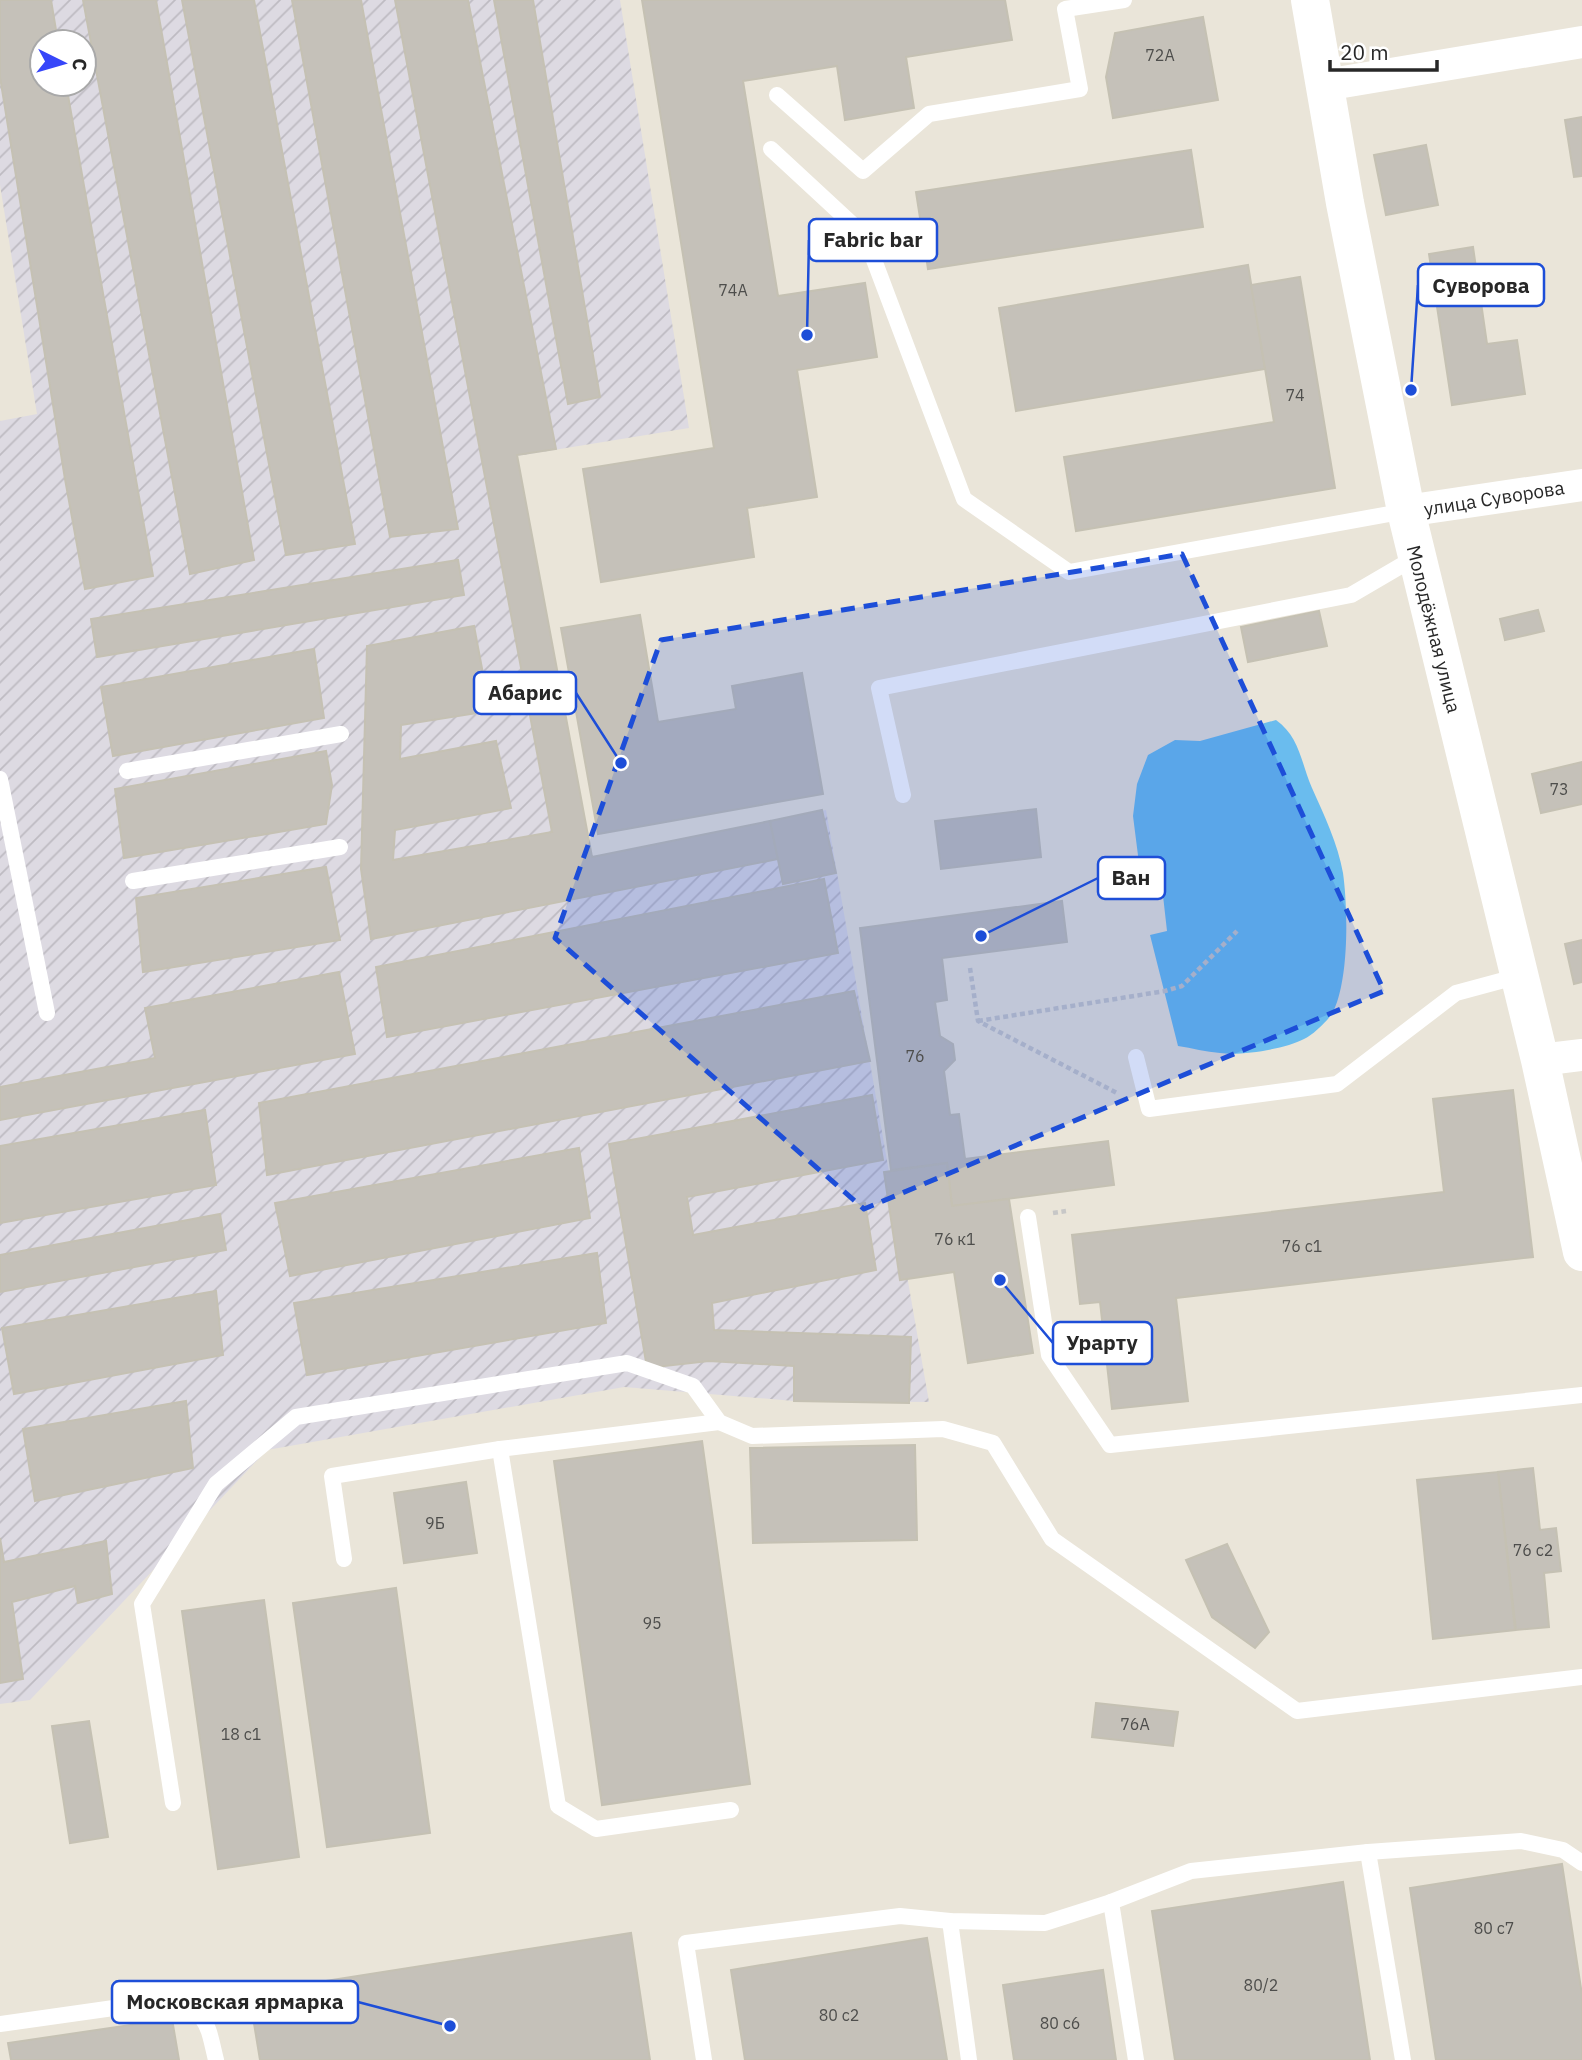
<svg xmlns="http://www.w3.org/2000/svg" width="1582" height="2060" viewBox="0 0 1582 2060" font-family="'IBM Plex Sans',sans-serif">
<defs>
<pattern id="industrial-furrows" width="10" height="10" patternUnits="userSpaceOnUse" patternTransform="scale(1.75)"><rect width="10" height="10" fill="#dddae2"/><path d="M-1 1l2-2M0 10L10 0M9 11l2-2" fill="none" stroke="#bebbc2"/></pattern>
</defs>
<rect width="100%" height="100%" fill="#eae5d9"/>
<path fill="url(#industrial-furrows)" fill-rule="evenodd" d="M0 0H620L689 428 517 456 592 857 826 810 929 1402 794 1401 624 1387 267 1450 30 1700 0 1704V421L37 414 0 185ZM42 42H84V84H42Z"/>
<path fill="#6abcee" d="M1276 720C1300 737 1301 763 1312 788 1324 815 1338 844 1343 873 1348 909 1349 977 1334 1010 1330 1019 1313 1035 1304 1039 1285 1049 1241 1056 1220 1053 1206 1052 1192 1048 1178 1046L1150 935 1167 931 1161 878 1141 879 1133 816 1137 784 1148 755 1175 740 1200 741Z"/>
<g fill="#c5c1b9" stroke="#c5c1b3" stroke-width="2">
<polygon points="0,0 51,0 58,42 42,42 42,84 66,84 153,576 85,589 65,479 0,77"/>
<polygon points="83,0 156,0 254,560 190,574"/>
<polygon points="182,0 254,0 355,544 286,555"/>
<polygon points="292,0 361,0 458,529 390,537"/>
<polygon points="395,0 468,0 556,449 517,455 592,857 770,821 778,859 371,939 361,869 367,646 474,626 490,711 401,725 400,759 496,741 511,808 395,830 393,860 552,832"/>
<polygon points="494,0 533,0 600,397 568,404"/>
<polygon points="642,0 1005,0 1012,40 906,57 914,108 845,120 837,66 743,81 778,296 865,283 877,357 797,370 817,497 747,508 754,557 601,582 583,469 714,448"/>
<polygon points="1203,17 1218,100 1113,118 1106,77 1115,33"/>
<polygon points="1582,117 1582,176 1574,177 1565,120"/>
<polygon points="1426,145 1438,205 1386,215 1374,155"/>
<polygon points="1191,150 1203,227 928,269 916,192"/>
<polygon points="1473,247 1487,344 1517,340 1525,394 1452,405 1429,254"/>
<polygon points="1248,265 1265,369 1016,411 999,308"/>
<polygon points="1300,277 1335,488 1076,531 1064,457 1274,422 1251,285"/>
<polygon points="458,560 464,595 97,657 91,619"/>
<polygon points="1538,610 1544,631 1505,640 1500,619"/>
<polygon points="1319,611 1327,646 1248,662 1241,627"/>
<polygon points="640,615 658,722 736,709 732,686 802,673 823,794 598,834 561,628"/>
<polygon points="314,649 324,718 113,756 101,687"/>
<polygon points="326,751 332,785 326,824 124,858 115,789"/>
<polygon points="1582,762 1582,804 1541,813 1532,774"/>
<polygon points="1036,809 1041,857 941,869 935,821"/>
<polygon points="822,810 836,873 783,884 770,821"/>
<polygon points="326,867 340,940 143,972 136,898"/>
<polygon points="824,879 838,953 387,1037 376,967"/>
<polygon points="1062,901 1067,942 942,958 947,1000 935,1002 940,1036 953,1044 955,1060 944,1071 950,1115 959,1114 965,1159 1108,1141 1114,1185 952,1206 947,1163 891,1170 860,928"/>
<polygon points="1582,940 1582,982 1574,984 1565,944"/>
<polygon points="339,972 355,1054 0,1120 0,1087 155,1058 145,1008"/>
<polygon points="854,991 870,1061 267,1175 259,1103"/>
<polygon points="1513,1090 1533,1257 1176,1298 1188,1401 1112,1409 1100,1302 1080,1304 1072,1235 1444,1192 1433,1099"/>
<polygon points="872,1095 883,1160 687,1197 693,1235 865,1203 876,1270 712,1303 714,1330 911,1337 909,1403 794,1401 794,1366 709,1361 647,1368 609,1144"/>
<polygon points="205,1110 216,1185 0,1223 0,1146"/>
<polygon points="579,1148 590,1218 290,1276 275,1203"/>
<polygon points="947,1163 952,1206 1009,1199 1033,1353 968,1363 954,1272 900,1280 884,1172"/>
<polygon points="220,1214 226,1250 0,1292 0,1255"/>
<polygon points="597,1253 606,1323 307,1375 294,1303"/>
<polygon points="216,1291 223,1355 14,1394 2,1328"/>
<polygon points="186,1401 193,1468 35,1501 23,1429"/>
<polygon points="702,1441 750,1784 602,1805 554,1461"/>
<polygon points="915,1445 917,1540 753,1543 750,1448"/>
<polygon points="1533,1468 1540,1530 1556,1528 1561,1571 1544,1573 1549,1627 1516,1630 1498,1472"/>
<polygon points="1498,1472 1515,1630 1433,1639 1417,1480"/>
<polygon points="466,1482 477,1553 404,1563 394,1493"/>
<polygon points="0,1538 4,1562 106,1541 112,1594 78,1603 75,1586 12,1602 23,1679 0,1683"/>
<polygon points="1227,1544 1269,1632 1255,1648 1212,1617 1186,1560"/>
<polygon points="396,1588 430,1833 327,1847 293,1603"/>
<polygon points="264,1600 299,1857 218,1869 182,1611"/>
<polygon points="1096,1703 1178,1712 1173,1746 1092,1737"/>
<polygon points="89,1721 108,1837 70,1843 52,1726"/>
<polygon points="1562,1864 1582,1995 1582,2060 1436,2060 1410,1888"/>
<polygon points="1343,1882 1370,2060 1175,2060 1152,1911"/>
<polygon points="631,1933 650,2060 260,2060 249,1993"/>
<polygon points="927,1938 947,2060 745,2060 731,1970"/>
<polygon points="1103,1970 1116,2060 1014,2060 1003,1985"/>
<polygon points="172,2019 179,2060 11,2060 8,2043"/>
</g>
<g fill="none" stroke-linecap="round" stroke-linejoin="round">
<g stroke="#c7c7c7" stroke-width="4.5" stroke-dasharray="5 3.5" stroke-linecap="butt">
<polyline points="970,968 978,1021 1117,1093"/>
<polyline points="978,1021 1165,991 1182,986 1237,931"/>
<polyline points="1053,1213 1066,1211"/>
</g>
<g stroke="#fff" stroke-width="16">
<polyline points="777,95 863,171 929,114 1080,89 1065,9 1124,0"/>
<polyline points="771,149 865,236 964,499 1069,572 1406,511"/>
<polyline points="127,771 341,734"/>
<polyline points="0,779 47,1013"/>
<polyline points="903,795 879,688 1351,595 1416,557"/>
<polyline points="133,881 340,847"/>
<polyline points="1136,1057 1149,1109 1337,1084 1456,993 1519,976"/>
<polyline points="1028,1217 1049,1355 1110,1445 1582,1395"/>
<polyline points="500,1449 558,1806 596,1829 731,1810"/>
<polyline points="344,1559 332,1476 500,1449 719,1422"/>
<polyline points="173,1803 142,1604 216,1484 296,1417 627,1363 693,1386 719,1422 752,1436 943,1429 993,1443 1052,1539 1297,1711 1582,1677"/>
<polyline points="1368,1852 1403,2060"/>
<polyline points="1111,1902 1136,2060"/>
<polyline points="950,1921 969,2060"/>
<path d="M0 2024 170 2000C209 2014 207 2023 216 2060"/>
<polyline points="704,2060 686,1943 900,1916 950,1921 1045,1923 1111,1902 1191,1871 1368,1852 1521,1841 1563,1850 1582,1863"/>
</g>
<g stroke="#fff" stroke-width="32">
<polyline points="1325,85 1582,42"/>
<polyline points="1406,511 1582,485"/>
<polyline points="1540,1060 1582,1055"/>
</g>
<polyline stroke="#fff" stroke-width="38" points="1310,0 1345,203 1406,511 1540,1060 1582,1252"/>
</g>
<path fill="#1d4ed8" fill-opacity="0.2" stroke="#1d4ed8" stroke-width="5" stroke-dasharray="14 9" stroke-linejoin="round" d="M1182 554 1384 991 864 1209 555 938 661 640Z"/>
<g text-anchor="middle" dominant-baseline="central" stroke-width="6" stroke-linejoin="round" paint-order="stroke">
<g font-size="16" fill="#4e4e4c">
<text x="1160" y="55">72А</text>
<text x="733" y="290">74А</text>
<text x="1295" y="395">74</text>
<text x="1559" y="789">73</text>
<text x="915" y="1056">76</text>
<text x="955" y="1239">76 к1</text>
<text x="1302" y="1246">76 с1</text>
<text x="435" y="1523">9Б</text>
<text x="1533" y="1550">76 с2</text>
<text x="652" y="1623">95</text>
<text x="1135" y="1724">76А</text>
<text x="241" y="1734">18 с1</text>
<text x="1494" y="1928">80 с7</text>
<text x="1261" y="1985">80/2</text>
<text x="839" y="2015">80 с2</text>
<text x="1060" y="2023">80 с6</text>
</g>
<g font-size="19" fill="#272727" stroke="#fff">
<text transform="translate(1494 498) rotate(-9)">улица Суворова</text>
<text transform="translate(1434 629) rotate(76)">Молодёжная улица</text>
</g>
</g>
<path fill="none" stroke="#1d4ed8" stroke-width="2.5" d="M807 335L809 240M1411 390L1418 285M621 763L576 693M981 936L1098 878M1000 1280L1053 1343M450 2026L358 2002"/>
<g fill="#1d4ed8" stroke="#fff" stroke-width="2.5">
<circle cx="807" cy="335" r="7"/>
<circle cx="1411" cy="390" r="7"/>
<circle cx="621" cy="763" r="7"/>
<circle cx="981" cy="936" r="7"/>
<circle cx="1000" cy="1280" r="7"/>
<circle cx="450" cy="2026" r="7"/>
</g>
<g fill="#fff" stroke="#1d4ed8" stroke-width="2.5">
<rect x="809" y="219" width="128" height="42" rx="7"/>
<rect x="1418" y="264" width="126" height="42" rx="7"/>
<rect x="474" y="672" width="102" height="42" rx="7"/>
<rect x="1098" y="857" width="67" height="42" rx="7"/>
<rect x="1053" y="1322" width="99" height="42" rx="7"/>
<rect x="112" y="1981" width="246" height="42" rx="7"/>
</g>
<g font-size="21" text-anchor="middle" font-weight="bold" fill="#272727">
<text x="873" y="247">Fabric bar</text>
<text x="1481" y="293">Суворова</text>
<text x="525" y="700">Абарис</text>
<text x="1131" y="885">Ван</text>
<text x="1102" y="1350">Урарту</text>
<text x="235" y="2009">Московская ярмарка</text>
</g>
<g transform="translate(63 63) rotate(95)"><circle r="33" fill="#ffffff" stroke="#a9a9a9" stroke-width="2"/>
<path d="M0-5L12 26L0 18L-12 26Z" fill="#3746f9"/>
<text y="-10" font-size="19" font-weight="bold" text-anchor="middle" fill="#272727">С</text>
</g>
<path d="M1330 60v10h107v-10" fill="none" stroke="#272727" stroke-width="3.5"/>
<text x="1340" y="60" font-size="21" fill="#272727" stroke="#ffffff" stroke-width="5" paint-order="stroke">20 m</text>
</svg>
